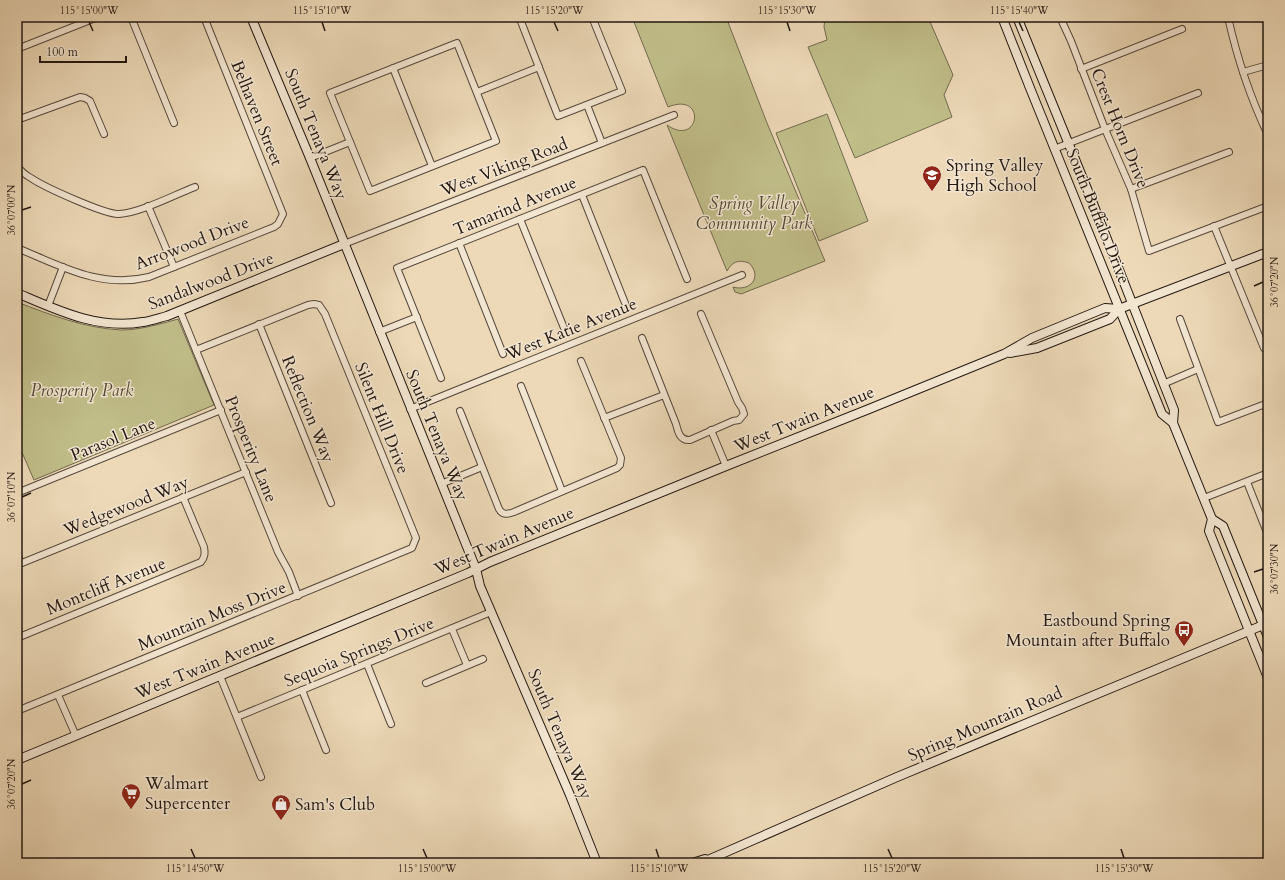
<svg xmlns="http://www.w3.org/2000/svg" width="1285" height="880" viewBox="0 0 1285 880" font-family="Cardo,serif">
<rect width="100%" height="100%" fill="#edd9b8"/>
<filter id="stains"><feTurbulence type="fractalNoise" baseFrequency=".005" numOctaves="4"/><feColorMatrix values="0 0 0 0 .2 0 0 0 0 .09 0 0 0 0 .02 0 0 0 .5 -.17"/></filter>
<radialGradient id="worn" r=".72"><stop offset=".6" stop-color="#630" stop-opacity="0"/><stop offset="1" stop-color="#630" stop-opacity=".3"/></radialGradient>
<g fill="#c0bd89" stroke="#726a4d">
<path d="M632 17H726L767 123 825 261 741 294 735 292 733 287C750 292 763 277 749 263 738 259 732 262 727 271L667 125C700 148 707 91 668 107Z"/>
<polygon points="825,17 928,17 953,75 944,95 952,117 855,158 808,47 827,40 824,27"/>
<polygon points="827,114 868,221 819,241 776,133"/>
<path d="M17 302C51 315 84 328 121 330 140 330 160 324 178 319L214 405 34 480 17 441Z"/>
</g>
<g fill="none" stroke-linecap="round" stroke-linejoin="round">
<g stroke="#56483b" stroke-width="8">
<g id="street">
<polyline points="131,17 174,123"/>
<polyline points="525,17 520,19 558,116 622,91 592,17"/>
<polyline points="1060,17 1071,41 1105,129 1131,189 1149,251 1268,206"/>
<path d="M1228 17C1237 58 1250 97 1268 135"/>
<polygon points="457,43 496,141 370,191 330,93"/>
<polyline points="17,49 98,17"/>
<polyline points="393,68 432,166"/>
<polyline points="1081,69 1182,29"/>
<polyline points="1243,72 1268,65"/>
<polyline points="477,92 539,67"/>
<polyline points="587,105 602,143"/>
<polyline points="17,120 80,97 85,98 90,101 104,134"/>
<polyline points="1054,149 1198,93"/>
<polyline points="310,158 350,142"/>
<path d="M17 166C21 171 25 175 31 178 44 187 106 215 119 214 140 213 174 195 195 187"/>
<polyline points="1131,189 1229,152"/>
<polyline points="582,195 625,303"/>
<polyline points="148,206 174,267"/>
<polyline points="520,219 564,328"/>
<polyline points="1214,226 1264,348"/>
<polyline points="459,243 503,354"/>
<polyline points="344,244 674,115"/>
<path d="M17 248C61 266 100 289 149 277L274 227 278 224 283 214 204 17"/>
<polyline points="48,306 63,267"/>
<polyline points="180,311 278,552 289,572 298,596"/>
<polyline points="1180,319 1218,422 1268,403"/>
<polyline points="259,324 331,503"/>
<polyline points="379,332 417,317"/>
<path d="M642 338 676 424C678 432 680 441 690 440L733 421 739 420 744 414 742 408 738 402 701 314"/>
<polyline points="441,378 397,268 643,170 687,279"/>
<polyline points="1163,384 1198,369"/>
<polyline points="521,386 562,491"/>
<polyline points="410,409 742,275"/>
<path d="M460 411 499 509C503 516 508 514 514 512L617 468 620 465 621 458 581 361"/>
<polyline points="604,418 664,395"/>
<polyline points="711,430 726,466"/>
<polyline points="1247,482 1268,535"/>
<polyline points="441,484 482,467"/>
<polyline points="17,493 221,410"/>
<polyline points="1204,498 1268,473"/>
<polyline points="17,553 21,563"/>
<polyline points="17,565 246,472"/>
<polyline points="452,629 467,665"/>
<path d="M17 638 201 562C205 557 205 553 204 547L183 497"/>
<polyline points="367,664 391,724"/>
<polyline points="220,676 261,777"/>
<polyline points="426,683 483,659"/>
<polyline points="302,690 326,750"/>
<polyline points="58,695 76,736"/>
<polyline points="17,711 412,548 416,538 325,314 319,305 314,304 308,305 196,350"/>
<polyline points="237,717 491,612"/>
</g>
</g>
<g stroke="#241811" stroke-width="10">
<g id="secondary">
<polyline points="251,17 310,158 476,569 480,586 570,795 597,863"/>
<polyline points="1002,17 1030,88 1162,414 1173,423"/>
<polyline points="1017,17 1092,201 1174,410 1173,423 1212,519 1209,531 1268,678"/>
<path d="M17 293C57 310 98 330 143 322 151 321 159 318 167 316L344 244"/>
<polyline points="1010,353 1037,348 1110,319 1119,309"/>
<polyline points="1212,519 1223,526 1268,637"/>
<polyline points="17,760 468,573 490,562 726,466 869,409 1004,354 1032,338 1105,308 1119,309 1268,252"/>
<polyline points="692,863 705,859"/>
<polyline points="701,863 897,777 1268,623"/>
</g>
</g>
<use href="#street" stroke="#f3e6d1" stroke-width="6"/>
<use href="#secondary" stroke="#f3e6d1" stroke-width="8"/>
</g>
<path fill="none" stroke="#241811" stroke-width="1.5" d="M89 22 93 31M322 22 325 31M554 22 558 31M787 22 790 31M1019 22 1023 31M22 210 31 207M1254 286 1263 282M22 497 31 493M1254 572 1263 569M22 784 31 780M191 849 195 858M423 849 427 858M656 849 659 858M888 849 892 858M1121 849 1124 858"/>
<defs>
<g id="school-pin" transform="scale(1)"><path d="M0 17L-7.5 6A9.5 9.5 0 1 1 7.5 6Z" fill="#8f2418" stroke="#f3e6d1"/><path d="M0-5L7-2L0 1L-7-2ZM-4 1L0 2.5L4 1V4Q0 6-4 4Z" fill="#fff"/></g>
<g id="bus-pin" transform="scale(1)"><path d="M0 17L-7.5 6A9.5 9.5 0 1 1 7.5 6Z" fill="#8f2418" stroke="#f3e6d1"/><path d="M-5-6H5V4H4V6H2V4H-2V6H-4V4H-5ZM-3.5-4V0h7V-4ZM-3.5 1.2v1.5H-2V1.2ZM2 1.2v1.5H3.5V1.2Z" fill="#fff"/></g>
<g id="supermarket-pin" transform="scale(1)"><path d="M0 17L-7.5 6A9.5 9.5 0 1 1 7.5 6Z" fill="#8f2418" stroke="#f3e6d1"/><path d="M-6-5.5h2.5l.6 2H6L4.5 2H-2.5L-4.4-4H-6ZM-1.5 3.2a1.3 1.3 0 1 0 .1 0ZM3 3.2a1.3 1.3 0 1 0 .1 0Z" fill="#fff"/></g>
<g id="shop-pin" transform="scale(1)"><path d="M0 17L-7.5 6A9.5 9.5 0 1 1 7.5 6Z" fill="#8f2418" stroke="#f3e6d1"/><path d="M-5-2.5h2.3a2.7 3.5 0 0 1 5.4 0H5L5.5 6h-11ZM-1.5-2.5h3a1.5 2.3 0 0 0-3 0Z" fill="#fff"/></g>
</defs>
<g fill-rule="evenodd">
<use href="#school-pin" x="932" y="175"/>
<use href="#bus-pin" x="1184" y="630"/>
<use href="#supermarket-pin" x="131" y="793"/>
<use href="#shop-pin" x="281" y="804"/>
</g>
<g text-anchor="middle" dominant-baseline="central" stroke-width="3" stroke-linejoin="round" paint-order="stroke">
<g font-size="17" fill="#241811" stroke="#f3e6d1">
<text transform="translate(257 113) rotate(68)">Belhaven Street</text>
<text transform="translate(1120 128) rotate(68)">Crest Horn Drive</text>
<text transform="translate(316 134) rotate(68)">South Tenaya Way</text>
<text transform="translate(504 167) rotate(-21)">West Viking Road</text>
<text transform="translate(515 206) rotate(-22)">Tamarind Avenue</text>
<text transform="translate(1098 216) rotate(68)">South Buffalo Drive</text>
<text transform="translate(192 243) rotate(-21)">Arrowood Drive</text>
<text transform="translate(211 281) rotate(-21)">Sandalwood Drive</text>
<text transform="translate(571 329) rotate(-22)">West Katie Avenue</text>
<text transform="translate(308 409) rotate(68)">Reflection Way</text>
<text transform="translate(382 418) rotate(68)">Silent Hill Drive</text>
<text transform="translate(804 419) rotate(-22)">West Twain Avenue</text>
<text transform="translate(437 435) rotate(68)">South Tenaya Way</text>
<text transform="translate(113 439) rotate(-22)">Parasol Lane</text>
<text transform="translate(251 449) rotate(68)">Prosperity Lane</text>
<text transform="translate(126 506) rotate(-22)">Wedgewood Way</text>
<text transform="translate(504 541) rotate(-23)">West Twain Avenue</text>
<text transform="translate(106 586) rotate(-22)">Montcliff Avenue</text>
<text transform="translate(212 616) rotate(-22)">Mountain Moss Drive</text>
<text transform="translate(359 652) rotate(-22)">Sequoia Springs Drive</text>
<text transform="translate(205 666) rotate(-22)">West Twain Avenue</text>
<text transform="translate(985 724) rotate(-23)">Spring Mountain Road</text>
<text transform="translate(560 734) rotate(67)">South Tenaya Way</text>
</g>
<g font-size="17" fill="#241811" stroke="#f3e6d1" text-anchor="start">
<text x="946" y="165">Spring Valley<tspan x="946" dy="20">High School</tspan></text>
<text x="1170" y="620" text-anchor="end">Eastbound Spring<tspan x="1170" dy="20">Mountain after Buffalo</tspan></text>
<text x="145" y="783">Walmart<tspan x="145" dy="20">Supercenter</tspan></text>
<text x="295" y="804">Sam's Club</text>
</g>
<g font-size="17" font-style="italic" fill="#534a35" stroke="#f3e6d1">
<text x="754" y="203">Spring Valley<tspan x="754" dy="20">Community Park</tspan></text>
<text x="82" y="390">Prosperity Park</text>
</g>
</g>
<rect width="1285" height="880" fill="none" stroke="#edd9b8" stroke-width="44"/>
<path d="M40 56v6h86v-6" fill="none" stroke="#241811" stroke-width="2"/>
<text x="46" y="56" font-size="12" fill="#241811" stroke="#f3e6d1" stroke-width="3" paint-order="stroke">100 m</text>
<rect x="22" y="22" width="1241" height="836" fill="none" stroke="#241811" stroke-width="1.5"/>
<g font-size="10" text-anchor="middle" fill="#241811">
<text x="89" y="14">115°15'00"W</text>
<text x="322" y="14">115°15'10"W</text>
<text x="554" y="14">115°15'20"W</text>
<text x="787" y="14">115°15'30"W</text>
<text x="1019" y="14">115°15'40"W</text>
<text transform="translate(11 210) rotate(-90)" y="4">36°07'00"N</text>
<text transform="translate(1274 282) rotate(-90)" y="4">36°07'20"N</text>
<text transform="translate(11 497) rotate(-90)" y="4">36°07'10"N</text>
<text transform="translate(1274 569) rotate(-90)" y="4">36°07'30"N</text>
<text transform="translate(11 784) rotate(-90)" y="4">36°07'20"N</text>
<text x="195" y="872">115°14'50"W</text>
<text x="427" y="872">115°15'00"W</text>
<text x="659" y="872">115°15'10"W</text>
<text x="892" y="872">115°15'20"W</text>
<text x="1124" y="872">115°15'30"W</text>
</g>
<rect width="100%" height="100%" filter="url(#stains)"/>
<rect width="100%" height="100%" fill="url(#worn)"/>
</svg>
